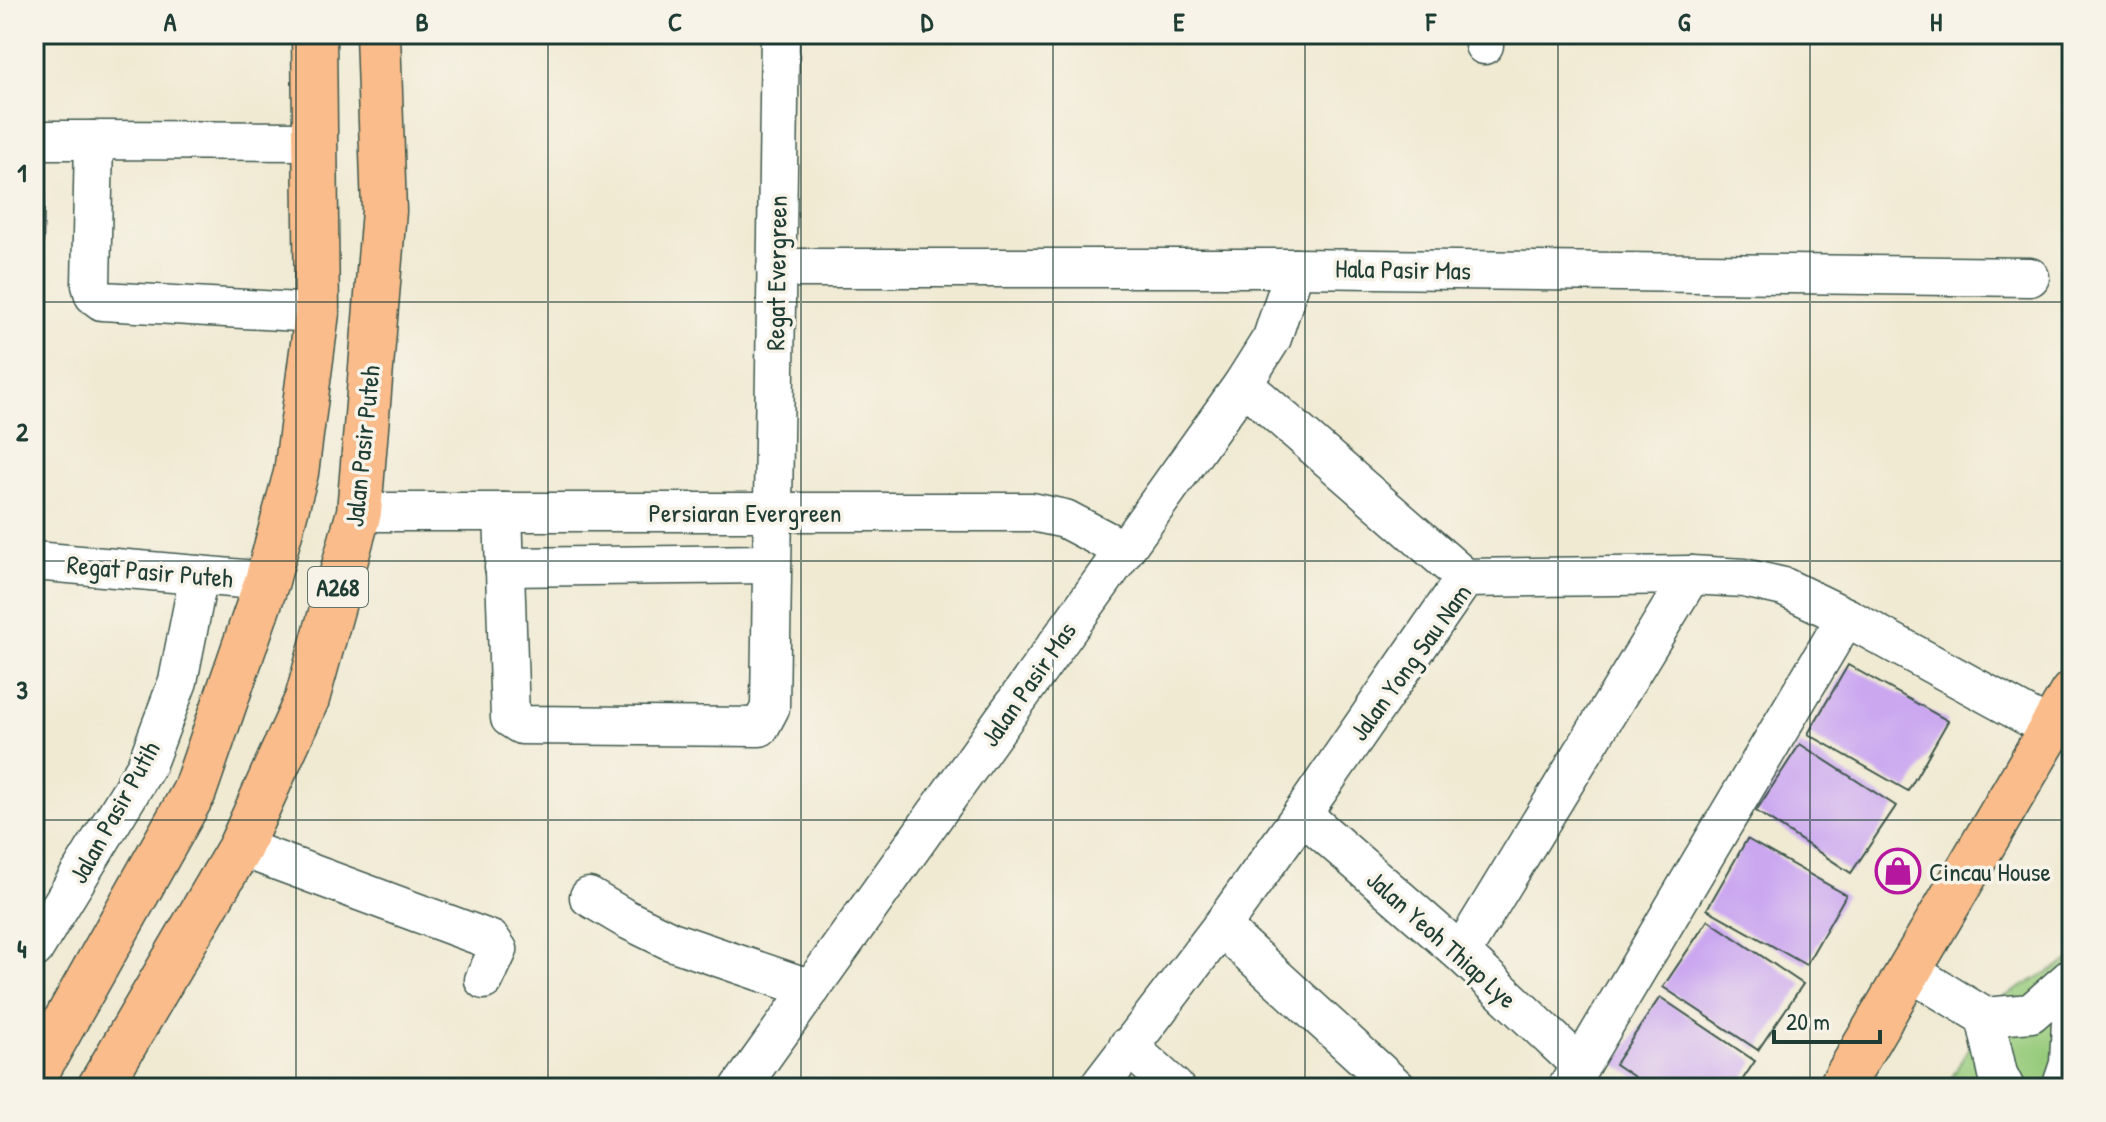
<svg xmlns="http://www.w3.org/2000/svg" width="2106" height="1122" viewBox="0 0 2106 1122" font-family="'Patrick Hand',sans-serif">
<rect width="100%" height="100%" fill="#f7f3e8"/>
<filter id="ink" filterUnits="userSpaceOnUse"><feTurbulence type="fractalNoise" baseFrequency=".0125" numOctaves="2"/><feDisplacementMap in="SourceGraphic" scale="16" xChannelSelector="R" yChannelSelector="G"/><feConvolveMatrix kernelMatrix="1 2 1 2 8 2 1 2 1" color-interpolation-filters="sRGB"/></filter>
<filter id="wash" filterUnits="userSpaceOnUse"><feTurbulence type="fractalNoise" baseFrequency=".006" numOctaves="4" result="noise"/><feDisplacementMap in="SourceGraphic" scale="32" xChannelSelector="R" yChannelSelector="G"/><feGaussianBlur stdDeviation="1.8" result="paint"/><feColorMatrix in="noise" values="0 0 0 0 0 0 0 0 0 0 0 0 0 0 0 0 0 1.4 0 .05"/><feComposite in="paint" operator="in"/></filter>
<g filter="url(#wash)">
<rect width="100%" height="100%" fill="#f0ead3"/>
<polygon fill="#97cb7c" stroke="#5b8458" stroke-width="2" points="2072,959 2072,1088 1946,1088 1994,1002"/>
<g id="blocks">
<g fill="#cba7f0">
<polygon points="34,162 45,163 42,289 34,289"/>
<polygon points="1848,665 1948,721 1908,791 1808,734"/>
<polygon points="1800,744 1896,806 1851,873 1756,811"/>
<polygon points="1747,839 1846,895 1806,965 1707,909"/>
<polygon points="1708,920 1803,984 1758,1050 1663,987"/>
<polygon points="1660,997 1755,1061 1737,1088 1651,1088 1615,1064"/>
</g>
</g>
</g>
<g filter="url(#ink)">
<use href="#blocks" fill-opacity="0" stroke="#3e574c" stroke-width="2"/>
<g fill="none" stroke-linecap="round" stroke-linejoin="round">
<g stroke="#3e574c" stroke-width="41">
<g id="minor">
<polyline points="1484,34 1484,45"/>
<polyline points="34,140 94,140"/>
<polyline points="317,141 94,140 91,285 94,295 102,301 317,313"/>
<polyline points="776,268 1295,268 2030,277"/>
<polyline points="1243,384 1465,578"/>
<polyline points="359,512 1032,512 1065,519 1124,550"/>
<polyline points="503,512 510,718 521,725 760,727 770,708 780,34"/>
<polyline points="34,561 267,581"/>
<polyline points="504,567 771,564"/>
<polyline points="1302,814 1461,953 1580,1065"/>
<polyline points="240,847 491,940 498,950 484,980"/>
<polyline points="589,897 626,919 671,941 811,989"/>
<polyline points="1221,927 1397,1088"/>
<polyline points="34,949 146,766 178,681 199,575"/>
<polyline points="1461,953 1691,575"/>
<polyline points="1909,971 1985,1017 2031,1013 2072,977"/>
<polyline points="1985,1017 1998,1074 2005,1088"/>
<polyline points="1128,1046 1175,1088"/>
<polyline points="740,1088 1243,384 1272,338 1295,268"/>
<polyline points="1098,1088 1221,927 1302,814 1465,578 1691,575 1744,578 1784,587 1846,617 2051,729"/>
<polyline points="1567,1088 1846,617"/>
<polyline points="2061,1088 2069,1064 2072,999"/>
</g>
</g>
<g stroke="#3e574c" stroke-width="47">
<g id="major">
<polyline points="34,1077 194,792 267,581 296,473 317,313 314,34"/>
<polyline points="99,1088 240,847 307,699 359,512 384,211 378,34"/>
<polyline points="1840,1088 2072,693"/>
</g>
</g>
<use href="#minor" stroke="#fff" stroke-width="38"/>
<use href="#major" stroke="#f9bc8a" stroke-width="44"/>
</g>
</g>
<path fill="none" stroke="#1f3d34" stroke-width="2" stroke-opacity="0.55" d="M296 34V1088M548 34V1088M801 34V1088M1053 34V1088M1305 34V1088M1558 34V1088M1810 34V1088M34 302H2072M34 561H2072M34 820H2072"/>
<defs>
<g id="shop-ring" transform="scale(2.3)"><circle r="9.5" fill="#f7f3e8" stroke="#b5179e" stroke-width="1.5"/><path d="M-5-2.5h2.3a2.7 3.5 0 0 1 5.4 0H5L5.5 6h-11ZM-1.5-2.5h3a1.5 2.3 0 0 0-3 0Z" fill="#b5179e"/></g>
</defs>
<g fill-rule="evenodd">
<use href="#shop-ring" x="1898" y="871"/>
</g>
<g text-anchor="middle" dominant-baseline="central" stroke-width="7" stroke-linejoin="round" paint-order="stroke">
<rect fill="#f7f3e8" stroke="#60746a" stroke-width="2" x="308" y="567" width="60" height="40" rx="6"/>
<g font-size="24" font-weight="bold" fill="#1f3d34">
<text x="338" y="587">A268</text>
</g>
<g font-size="26" fill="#1f3d34" stroke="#f7f3e8">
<text transform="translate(1403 269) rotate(1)">Hala Pasir Mas</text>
<text transform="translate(776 273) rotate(-89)">Regat Evergreen</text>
<text transform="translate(362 446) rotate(-84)">Jalan Pasir Puteh</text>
<text x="745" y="512">Persiaran Evergreen</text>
<text transform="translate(150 571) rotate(5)">Regat Pasir Puteh</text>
<text transform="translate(1410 662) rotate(-54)">Jalan Yong Sau Nam</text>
<text transform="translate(1028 684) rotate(-55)">Jalan Pasir Mas</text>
<text transform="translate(114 812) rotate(-61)">Jalan Pasir Putih</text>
<text transform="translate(1442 939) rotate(42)">Jalan Yeoh Thiap Lye</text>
</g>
<g font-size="26" fill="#1f3d34" stroke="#f7f3e8" text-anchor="start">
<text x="1929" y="871">Cincau House</text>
</g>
</g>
<rect width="2106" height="1122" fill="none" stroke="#f7f3e8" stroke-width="88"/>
<path d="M1774 1030v12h106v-12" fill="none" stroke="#1f3d34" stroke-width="4"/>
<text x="1786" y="1030" font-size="24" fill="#1f3d34" stroke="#f7f3e8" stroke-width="6" paint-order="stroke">20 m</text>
<rect x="44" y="44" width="2018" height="1034" fill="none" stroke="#1f3d34" stroke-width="3"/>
<g font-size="26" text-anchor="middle" font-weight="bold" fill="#1f3d34">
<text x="170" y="31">A</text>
<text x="422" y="31">B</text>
<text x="675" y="31">C</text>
<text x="927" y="31">D</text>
<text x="1179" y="31">E</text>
<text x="1431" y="31">F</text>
<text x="1684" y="31">G</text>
<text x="1936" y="31">H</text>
<text x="22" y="182">1</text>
<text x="22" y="441">2</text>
<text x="22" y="699">3</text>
<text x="22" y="958">4</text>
</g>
</svg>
